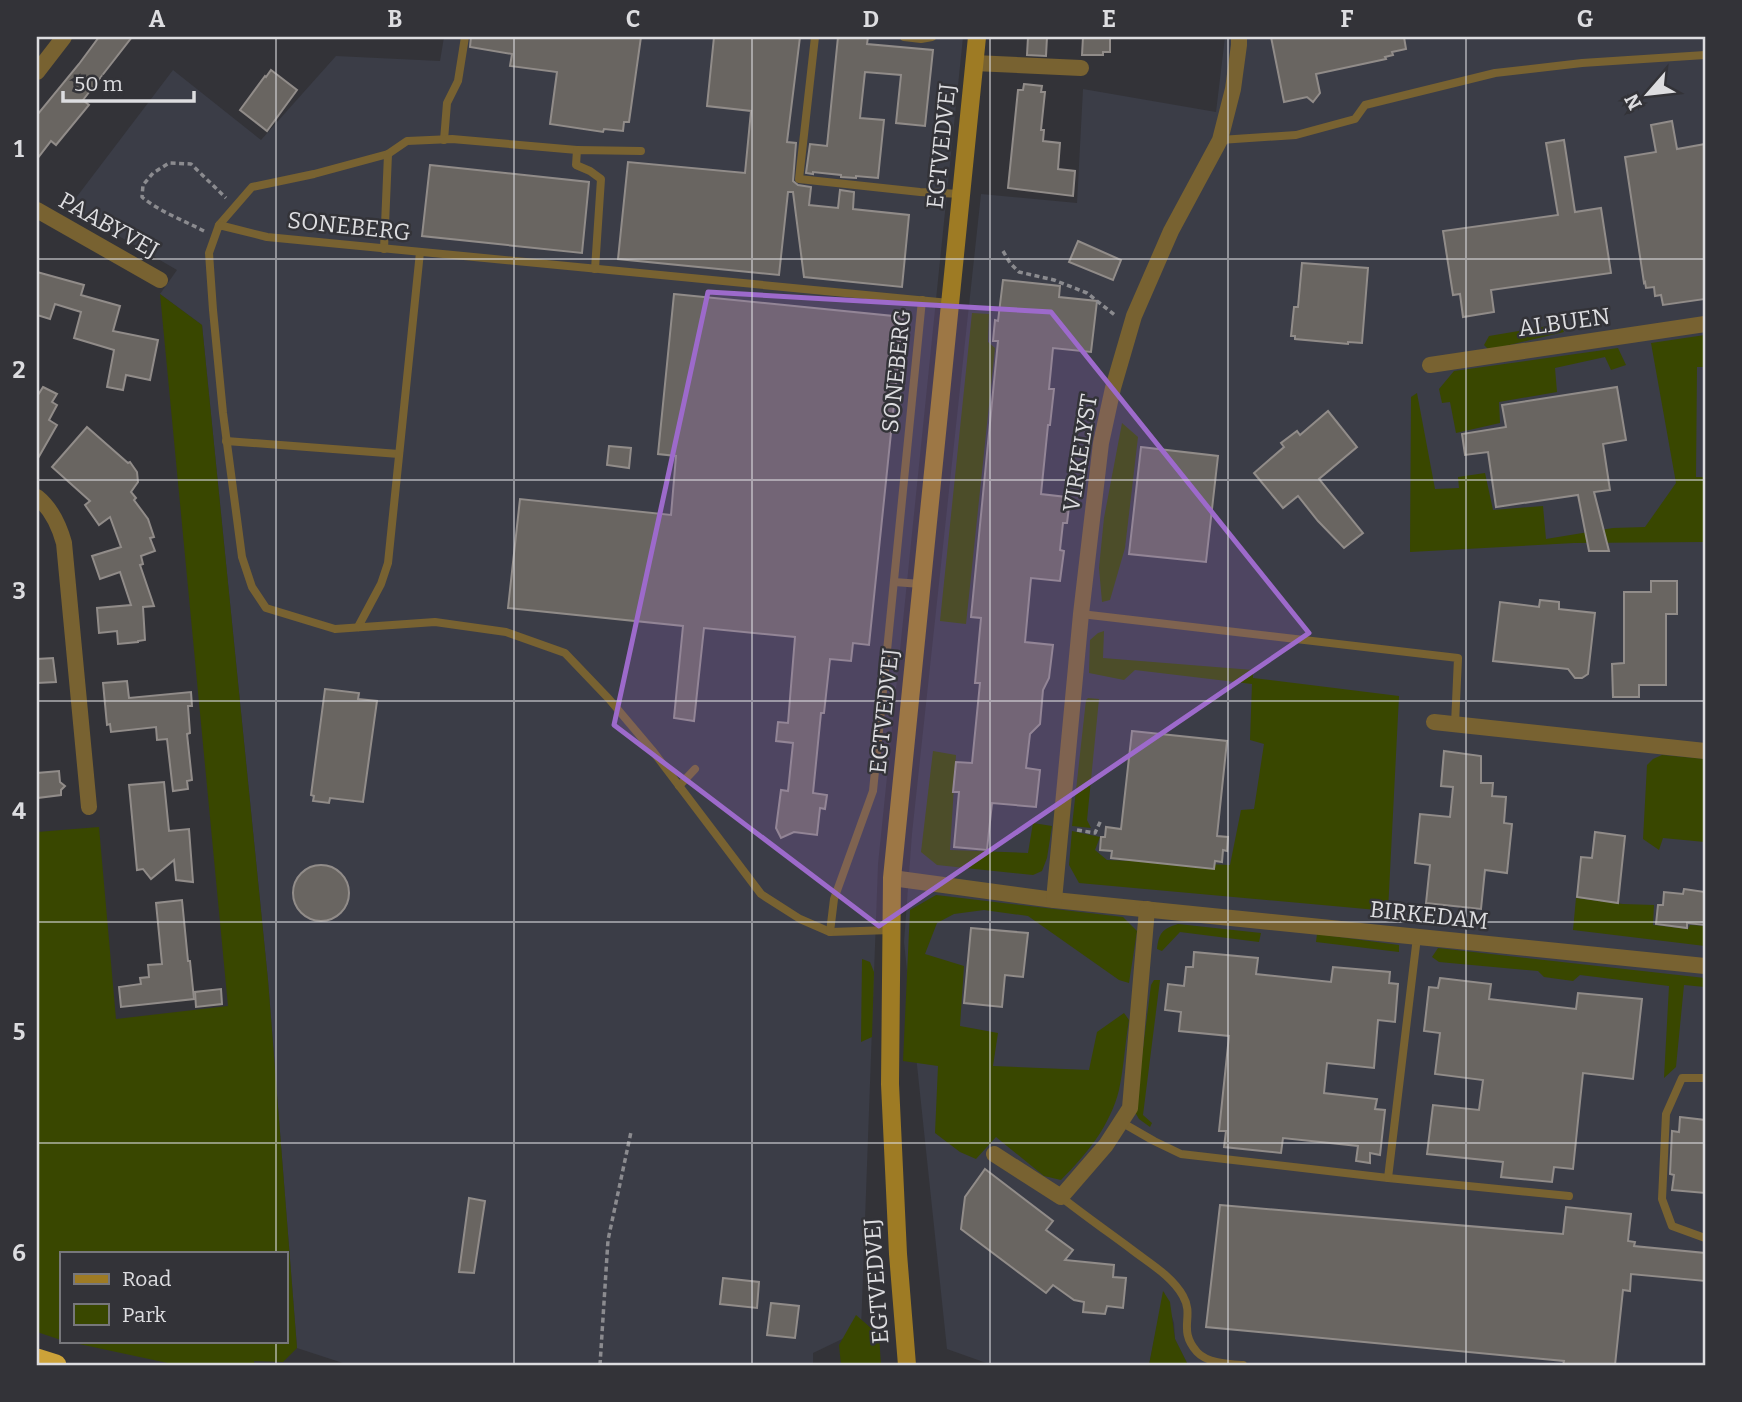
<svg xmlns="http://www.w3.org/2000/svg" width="1742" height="1402" viewBox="0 0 1742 1402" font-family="Bitter,serif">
<rect width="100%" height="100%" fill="#333338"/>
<g fill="#3b3d47">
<polygon points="444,37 963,37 878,864 861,1330 813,1353 813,1365 349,1365 297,1348 268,980 202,325 160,294 177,270 69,207 173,70 261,140 336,56 440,61"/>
<polygon points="1225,37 1705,37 1705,1365 1188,1365 1175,1339 1174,1323 1164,1292 1149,1365 992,1365 947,1349 904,942 912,834 981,194 1077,203 1083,89 1216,112"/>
</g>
<g fill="#394700">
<polygon points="160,294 202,325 268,980 297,1348 283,1362 254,1361 255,1365 177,1365 65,1341 285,1341 285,1253 61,1253 61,1340 37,1332 37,832 99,827 116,1019 228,1006"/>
<polygon points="972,313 989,314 988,342 995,348 966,624 940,621"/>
<polygon points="1560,324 1564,332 1489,350 1484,345 1489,336"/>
<polygon points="1705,335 1705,367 1697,367 1696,477 1705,477 1705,542 1574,543 1410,552 1411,397 1417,393 1435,489 1459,488 1458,477 1485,473 1493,510 1543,506 1546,539 1613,528 1645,527 1676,483 1651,343"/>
<polygon points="1618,348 1626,365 1611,370 1605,357 1555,368 1557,392 1499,402 1500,423 1456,433 1450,402 1442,403 1439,389 1454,371"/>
<polygon points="1122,423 1138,437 1125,548 1110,600 1102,602 1099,568 1104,518"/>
<polygon points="1104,631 1103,658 1253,670 1253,678 1399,696 1388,911 1079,883 1069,865 1072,831 1100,837 1095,850 1107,860 1230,865 1241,810 1254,809 1264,744 1250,740 1252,684 1135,670 1124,680 1089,673 1090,640 1098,633"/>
<polygon points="1088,698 1099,699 1087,820 1091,828 1072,826 1086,700"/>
<polygon points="933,751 956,755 950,850 1028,853 1033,823 1052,826 1047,858 1042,871 1033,875 937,865 921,852"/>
<polygon points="1662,755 1705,759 1705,842 1663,838 1659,850 1643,839 1647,765 1653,759"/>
<path d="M936 895 1123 917 1137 931 1129 983 1119 980 1028 916 984 910 954 914 937 923 925 954 964 966 960 1026 998 1033 993 1066 1089 1070 1097 1032 1124 1013 1129 1020C1125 1043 1124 1067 1119 1090 1110 1126 1087 1154 1061 1180L1044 1176 996 1137 976 1159 960 1152 935 1133 938 1066 903 1061 910 910Z"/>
<polygon points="1576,898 1623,904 1654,905 1653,925 1688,929 1690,925 1705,926 1705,946 1573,930"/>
<path d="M1178 924 1261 933 1259 942 1180 932 1162 951 1157 949C1159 933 1162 929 1178 924Z"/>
<polygon points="1317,934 1399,945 1399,952 1316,942"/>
<polygon points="1438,948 1705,978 1705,987 1684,985 1676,1067 1664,1078 1669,986 1580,975 1573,981 1544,977 1538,971 1439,962 1432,957"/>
<polygon points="862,959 870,962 874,972 872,1037 861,1042"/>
<polygon points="1154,980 1160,980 1143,1115 1152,1123 1150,1127 1139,1119 1135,1112 1151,985"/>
<polygon points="1163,1291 1170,1302 1175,1339 1188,1365 1149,1365"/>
<polygon points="856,1315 879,1335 881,1365 841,1365 839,1345"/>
</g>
<g fill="#696561" stroke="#918c89" stroke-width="2">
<polygon points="99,37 132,37 83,100 89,105 56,145 51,141 37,159 37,115 79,64"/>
<polygon points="471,37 641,37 629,122 624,122 623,131 604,129 603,132 550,124 557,72 510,66 512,54 470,47"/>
<polygon points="714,37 800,37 787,142 796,143 793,181 798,185 811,187 809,205 838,208 840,190 854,192 853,209 909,215 902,287 804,277 793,192 788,192 779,275 618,259 628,162 745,173 751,111 707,106"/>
<polygon points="838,37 868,37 867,44 933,50 925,126 896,123 901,75 865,72 860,118 884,120 878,178 856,176 856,178 841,177 841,175 813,172 813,174 806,173 810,144 827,146"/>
<polygon points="1028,37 1047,37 1046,56 1027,55"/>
<polygon points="1083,37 1110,37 1110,52 1103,52 1103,55 1082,55"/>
<polygon points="1271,37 1404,37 1406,49 1392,52 1393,55 1385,57 1386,59 1316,74 1320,93 1313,102 1307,97 1284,102"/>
<polygon points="271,70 297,90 267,131 240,110 265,76 266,77"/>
<polygon points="1024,84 1042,86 1041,92 1045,92 1041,130 1044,130 1043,141 1060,143 1058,169 1075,171 1073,196 1008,188 1018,90 1023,90"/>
<polygon points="1672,121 1677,149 1705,144 1705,299 1663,305 1661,295 1655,296 1654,287 1646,288 1645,282 1644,283 1625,157 1656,152 1651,125"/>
<polygon points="1564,140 1575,212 1601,208 1611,273 1491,290 1494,312 1463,317 1460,294 1453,295 1443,231 1558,215 1546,143"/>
<polygon points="430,165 589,182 582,253 422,236"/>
<polygon points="1078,241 1121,260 1113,280 1069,262"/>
<polygon points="1302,263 1368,268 1362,343 1348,342 1348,344 1295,339 1295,336 1291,336 1294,307 1298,307"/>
<polygon points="37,272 84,285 81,295 120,306 113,331 158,340 150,380 126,375 123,390 107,387 114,350 74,338 81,312 55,304 50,319 37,315"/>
<polygon points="1003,280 1060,286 1059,297 1097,301 1091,352 1053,348 1049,389 1054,389 1050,425 1048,425 1041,494 1066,497 1065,507 1069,507 1067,523 1063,523 1060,550 1064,551 1060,581 1031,578 1025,642 1053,645 1049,678 1043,690 1040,724 1030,734 1026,768 1040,770 1036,807 992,803 987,850 954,847 959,792 953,792 956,762 972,763 980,683 975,683 981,618 971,617 998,341 993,341 995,320 998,321"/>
<polygon points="674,294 903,317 869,645 853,643 851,661 830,659 824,713 821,713 813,793 827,795 825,809 820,808 817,835 794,832 781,838 776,828 781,790 788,791 793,743 776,741 778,722 788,723 795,637 704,628 694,721 674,718 683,626 508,608 520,499 671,515 676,456 658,454"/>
<polygon points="43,387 57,394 52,402 57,405 49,420 57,425 37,460 37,394 38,395"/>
<polygon points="1617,387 1626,440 1603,444 1610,490 1594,492 1609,551 1589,551 1578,495 1496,507 1488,452 1465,455 1462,434 1506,427 1502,405"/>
<polygon points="1328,411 1357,447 1319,479 1363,533 1344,548 1318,521 1298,496 1283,508 1254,473 1284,447 1281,443 1297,431 1300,435"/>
<polygon points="87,427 128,463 130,462 137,472 138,482 131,492 136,498 134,500 148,519 154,537 150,538 155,551 141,556 143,564 140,565 154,606 143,607 145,640 138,641 138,642 118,644 117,631 99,633 97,608 131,605 120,572 100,579 92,556 121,547 110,517 99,525 85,505 90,501 52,467"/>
<polygon points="609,446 631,448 629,468 607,465"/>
<polygon points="1141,447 1218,456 1206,562 1129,554"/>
<polygon points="1651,581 1677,581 1677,614 1666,614 1666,685 1639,685 1639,697 1613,697 1612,664 1624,663 1624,592 1651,592"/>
<polygon points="1540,600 1559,602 1559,609 1595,613 1588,674 1582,678 1575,678 1568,669 1493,661 1500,602 1539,607"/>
<polygon points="53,658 56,682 37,683 37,659"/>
<polygon points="127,681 129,698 191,692 192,706 188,706 190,733 187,734 192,780 187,781 188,789 173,791 167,739 157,740 156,727 111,732 110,724 107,725 103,683"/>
<polygon points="325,689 359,693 358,699 377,701 363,802 330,798 329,803 313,801 314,796 311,795"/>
<polygon points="1132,731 1227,741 1217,836 1228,837 1227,851 1223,850 1222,862 1215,861 1214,869 1111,858 1112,851 1100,850 1101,837 1105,837 1106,827 1121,829"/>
<polygon points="1444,751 1481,756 1481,783 1493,783 1492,796 1506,797 1504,823 1512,824 1507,873 1485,870 1481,909 1426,903 1430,865 1415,863 1420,814 1450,817 1453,787 1441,786"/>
<polygon points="59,771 60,782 65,786 61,790 61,795 37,798 37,773"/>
<polygon points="164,782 169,831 189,829 193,882 176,880 174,860 151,879 143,869 137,870 129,785"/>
<polygon points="1595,832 1625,836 1618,903 1577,897 1581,857 1592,858"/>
<circle cx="321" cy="893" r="28"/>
<polygon points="1684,889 1705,892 1705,925 1687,923 1687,928 1656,924 1658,905 1663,905 1664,892 1683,894"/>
<polygon points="182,900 188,961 190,961 194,999 121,1007 119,987 141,984 140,978 149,977 148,965 162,964 156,903"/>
<polygon points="971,928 1028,933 1023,977 1005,975 1002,1007 964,1003"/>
<polygon points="1194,952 1258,958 1256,974 1331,982 1333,967 1390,972 1389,983 1398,984 1395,1022 1378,1020 1374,1068 1327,1063 1324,1093 1377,1099 1375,1109 1385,1110 1380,1155 1370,1153 1370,1163 1356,1161 1358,1146 1283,1138 1281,1153 1224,1147 1226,1131 1219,1131 1229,1036 1179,1031 1181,1012 1165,1010 1168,984 1184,986 1186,967 1193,967"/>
<polygon points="1440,978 1491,984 1489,999 1576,1009 1578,993 1642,999 1633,1079 1583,1073 1573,1169 1554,1167 1552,1182 1501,1177 1503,1162 1427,1154 1433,1105 1479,1110 1483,1080 1435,1074 1440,1033 1424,1031 1429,987 1438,988"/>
<polygon points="221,989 222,1004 196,1007 195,992"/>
<polygon points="1680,1117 1705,1120 1705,1193 1672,1190 1674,1175 1670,1174 1672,1131 1679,1132"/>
<polygon points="985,1169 1053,1221 1046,1230 1073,1250 1065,1260 1114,1265 1113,1277 1126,1278 1123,1308 1107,1306 1105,1314 1083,1312 1084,1302 1074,1300 1053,1285 1046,1293 961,1229 965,1197"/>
<polygon points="469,1198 485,1201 474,1273 459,1272"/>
<polygon points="1220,1205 1563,1234 1566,1207 1631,1214 1628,1241 1635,1242 1634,1246 1705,1253 1705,1281 1631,1274 1630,1291 1623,1290 1615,1365 1563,1365 1564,1361 1206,1327"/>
<polygon points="723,1278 759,1282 757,1308 720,1304"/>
<polygon points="771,1303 799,1306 795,1338 767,1335"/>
</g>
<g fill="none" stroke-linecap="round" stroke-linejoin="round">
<g stroke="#8b8b8f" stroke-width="3.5" stroke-dasharray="5 3.5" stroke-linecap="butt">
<path d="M204 231C183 220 160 212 142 197L143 185 153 173 169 163 191 164 226 198"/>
<polyline points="1003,251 1010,263 1019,272 1054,280 1087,293 1116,316"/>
<polyline points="1077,830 1095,833 1101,820"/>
<polyline points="600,1365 608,1240 631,1132"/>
</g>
<g stroke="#786231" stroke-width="8">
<polyline points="815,37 799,179 920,192 961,194"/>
<polyline points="904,37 921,39 932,37"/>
<polyline points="444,140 447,103 458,81 465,37"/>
<polyline points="1220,140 1296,135 1355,119 1365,105 1495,73 1582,63 1705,55"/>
<polyline points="219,225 252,187 314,174 388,154"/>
<polyline points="384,249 388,154 407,141 452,139 577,150"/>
<polyline points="595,269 601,179 590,171 576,165 577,150 641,151"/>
<polyline points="226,441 399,454"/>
<polyline points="894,582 921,584"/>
<polyline points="1081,614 1458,658 1455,724"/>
<polyline points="358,627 381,584 388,563 420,252"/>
<polyline points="679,786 695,769"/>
<polyline points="891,930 830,932 800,919 761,894 652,750 609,699 565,653 506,632 435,622 335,629 266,608 252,587 242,557 223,413 213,310 209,253 219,225 267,237 949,303"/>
<polyline points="830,932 834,899 873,791 922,300"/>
<polyline points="1705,1078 1682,1078 1666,1114 1662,1199 1672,1226 1705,1238"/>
<polyline points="1121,1122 1154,1141 1181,1154 1388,1178 1569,1196"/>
<polyline points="1388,1178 1417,937"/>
<path d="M1061 1197C1084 1215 1108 1232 1131 1249 1149 1263 1172 1276 1183 1296 1195 1317 1177 1329 1197 1352 1207 1363 1228 1364 1243 1365"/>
</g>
<g stroke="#786231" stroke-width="16">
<polyline points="974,63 1081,68"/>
<polyline points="37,72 64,37"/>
<polyline points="37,210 160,280"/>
<polyline points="1430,365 1705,324"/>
<path d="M37 497C52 509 59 525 64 543L89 807"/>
<polyline points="1434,722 1705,751"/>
<polyline points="892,878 1054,900 1705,966"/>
<polyline points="1054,900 1081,614 1101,443 1113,388 1134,316 1171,231 1220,140 1233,89 1239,45 1239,37"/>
<polyline points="994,1154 1061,1197 1106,1145 1130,1108 1147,909"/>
</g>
<polyline stroke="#9e7b24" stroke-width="18" points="907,1365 898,1254 890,1084 892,878 977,37"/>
<polyline stroke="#cca239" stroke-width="21" points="37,1359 56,1365"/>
</g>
<path fill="#9d6acb" fill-opacity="0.2" stroke="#9d6acb" stroke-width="5" stroke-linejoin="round" d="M708 292 1051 312 1309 633 879 926 614 725Z"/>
<path fill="none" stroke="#dddde0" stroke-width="2" stroke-opacity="0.55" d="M276 37V1253M514 37V1365M752 37V1365M990 37V1365M1228 37V1365M1466 37V1365M37 259H1705M37 480H1705M37 701H1705M37 922H1705M37 1143H1705M276 1341V1365"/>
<g text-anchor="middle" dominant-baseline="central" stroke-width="5" stroke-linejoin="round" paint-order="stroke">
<g font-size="23" fill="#dddde0" stroke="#333338">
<text transform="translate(941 146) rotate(-84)">EGTVEDVEJ</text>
<text transform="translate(109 225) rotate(29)">PAABYVEJ</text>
<text transform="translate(349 226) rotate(6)">SONEBERG</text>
<text transform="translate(1564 322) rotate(-8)">ALBUEN</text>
<text transform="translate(896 371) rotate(-84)">SONEBERG</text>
<text transform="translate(1080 453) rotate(-81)">VIRKELYST</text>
<text transform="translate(884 711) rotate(-84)">EGTVEDVEJ</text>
<text transform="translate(1429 915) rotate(6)">BIRKEDAM</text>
<text transform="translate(876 1281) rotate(-94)">EGTVEDVEJ</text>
</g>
</g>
<rect width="1742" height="1402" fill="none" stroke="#333338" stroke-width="77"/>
<rect x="60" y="1252" width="228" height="91" fill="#333338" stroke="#77777b" stroke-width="2"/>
<rect x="74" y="1274" width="35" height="10" fill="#9e7b24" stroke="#77777b" stroke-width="2"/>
<text x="122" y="1286" font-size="21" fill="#dddde0">Road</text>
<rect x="74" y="1304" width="35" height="21" fill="#394700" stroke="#77777b" stroke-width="2"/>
<text x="122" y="1322" font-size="21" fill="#dddde0">Park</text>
<g transform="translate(1648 94) rotate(242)" stroke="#333338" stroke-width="5" paint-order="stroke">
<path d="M0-5L12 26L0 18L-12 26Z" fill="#dddde0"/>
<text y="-10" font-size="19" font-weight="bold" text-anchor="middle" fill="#dddde0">N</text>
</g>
<path d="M63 91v10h131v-10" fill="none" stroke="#dddde0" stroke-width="3.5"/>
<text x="74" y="91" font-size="21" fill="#dddde0" stroke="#333338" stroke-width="5" paint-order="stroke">50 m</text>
<rect x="38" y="38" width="1666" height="1326" fill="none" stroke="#dddde0" stroke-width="2.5"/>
<g font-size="23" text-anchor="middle" font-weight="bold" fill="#dddde0">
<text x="157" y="27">A</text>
<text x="395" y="27">B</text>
<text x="633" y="27">C</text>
<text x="871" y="27">D</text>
<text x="1109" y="27">E</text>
<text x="1347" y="27">F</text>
<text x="1585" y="27">G</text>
<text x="19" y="157">1</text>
<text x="19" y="378">2</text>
<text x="19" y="599">3</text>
<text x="19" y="819">4</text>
<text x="19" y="1040">5</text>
<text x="19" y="1261">6</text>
</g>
</svg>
